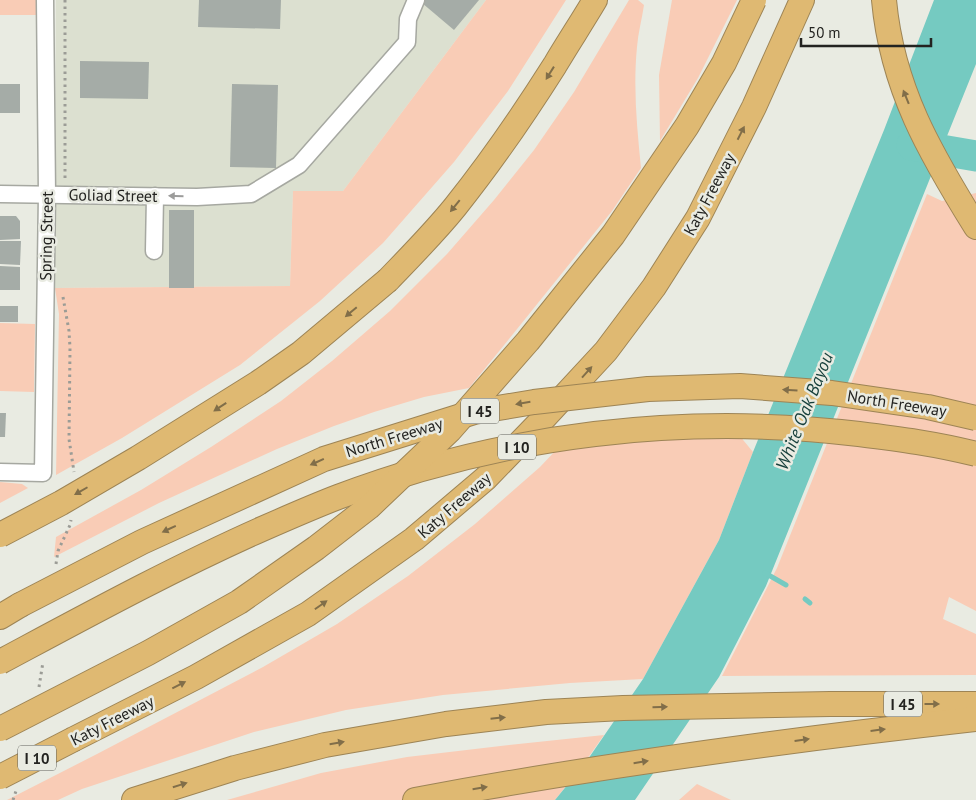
<svg xmlns="http://www.w3.org/2000/svg" width="976" height="800" viewBox="0 0 976 800" font-family="'PT Sans',sans-serif">
<rect width="100%" height="100%" fill="#e9ebe2"/>
<polygon fill="#dce0d0" points="56,0 486,0 343,191 293,191 290,286 55,288"/>
<g fill="#f9ccb6">
<rect x="0" y="0" width="37" height="15"/>
<polygon points="486,0 566,0 508,91 454,162 383,243 320,301 240,365 122,438 56,475 59,314 55,288 290,286 293,191 343,191"/>
<path d="M629 0H638L644 5C642 19 638 33 637 47 633 88 637 128 641 168L612 211 509 339 469 388 424 397 374 412 334 426 277 449 159 503 54 557 56 537 141 490 211 447 281 401 332 361 390 311 447 254 494 200 534 150 574 92Z"/>
<polygon points="672,0 737,0 698,78 660,141 659,75"/>
<polygon points="976,193 976,611 949,597 943,619 976,634 976,675 722,676 777,568 927,194 942,201"/>
<polygon points="0,323 35,324 34,392 0,391"/>
<polygon points="739,435 753,452 719,540 643,679 570,683 443,695 346,710 254,732 82,789 58,800 7,800 97,754 263,667 337,624 408,576 475,524 540,467 558,448 594,443"/>
<polygon points="0,482 22,484 28,488 0,503"/>
<polygon points="604,735 585,762 555,800 227,800 321,773 407,757 509,745"/>
<polygon points="697,784 731,800 679,800"/>
</g>
<polygon fill="#75cac1" points="934,0 976,0 976,64 766,586 719,677 635,800 555,800 586,762 643,679 719,540 753,452 884,130"/>
<g fill="none" stroke-linecap="round" stroke-linejoin="round">
<g stroke="#75cac1" stroke-width="5">
<polyline points="765,573 786,585"/>
<polyline points="805,599 810,603"/>
</g>
<polyline stroke="#75cac1" stroke-width="31" points="912,145 976,156"/>
</g>
<g fill="#a5aca7">
<polygon points="199,0 281,0 280,29 198,27"/>
<polygon points="424,0 479,0 454,30 422,3"/>
<polygon points="80,61 149,62 148,99 80,98"/>
<rect x="0" y="84" width="20" height="29"/>
<polygon points="232,84 278,85 276,168 230,167"/>
<rect x="169" y="210" width="25" height="78"/>
<polygon points="0,216 16,216 20,221 20,239 0,240"/>
<polygon points="0,241 21,241 20,265 0,264"/>
<polygon points="0,266 20,267 20,290 0,290"/>
<rect x="0" y="306" width="18" height="16"/>
<polygon points="0,413 6,413 5,437 0,437"/>
</g>
<g fill="none" stroke-linecap="round" stroke-linejoin="round">
<g stroke="#a6a8a1" stroke-width="19">
<g id="minor">
<polyline points="0,194 197,197 251,194 299,165 407,42 408,19 416,0"/>
<polyline points="154,251 155,196"/>
<polyline points="0,472 43,473 47,194 45,0"/>
</g>
</g>
<g stroke="#9d8455" stroke-width="26">
<g id="highway">
<path d="M884 0C892 88 930 153 976 227"/>
<path d="M388 280C411 256 434 233 455 207 491 162 524 114 555 65 568 43 582 22 595 0"/>
<polyline points="0,617 20,605"/>
<polyline points="74,739 196,677 308,614 414,539 486,478 543,419 606,351 654,287 698,218 754,107 802,0"/>
<polyline points="134,800 235,768 325,745 446,724 546,712 623,708 830,704 976,704"/>
<path d="M415 800C601 765 788 740 976 719"/>
</g>
</g>
<g stroke="#9b9c96" stroke-width="3" stroke-dasharray="2.5 4" stroke-linecap="butt">
<polyline points="65,0 65,180"/>
<polyline points="63,297 69,331 70,348 69,439 74,472"/>
<polyline points="56,564 58,551 70,525 71,520"/>
<polyline points="39,687 43,662"/>
<polyline points="13,800 16,791"/>
</g>
<use href="#minor" stroke="#fff" stroke-width="16"/>
<use href="#highway" stroke="#dfb972" stroke-width="24"/>
<g stroke="#9d8455" stroke-width="26" stroke-linecap="butt">
<g id="highway-bridge">
<polyline points="0,535 61,503 138,458 258,383 301,353 388,280"/>
<polyline points="20,605 142,542 324,459 474,412 534,402 648,389 740,386 832,393 928,407 976,418"/>
<path d="M0 662C86 616 172 569 262 529 287 518 312 507 338 497 504 434 683 413 859 434 899 439 937 444 976 454"/>
<polyline points="0,729 148,653 239,602 316,548 369,507 450,430 528,341 613,235 687,126 724,63 754,0"/>
<polyline points="0,777 74,739"/>
</g>
</g>
<use href="#highway-bridge" stroke="#dfb972" stroke-width="24"/>
</g>
<defs><path id="oneway-solid" d="M-6-.8H1V-3.2L6.5 0L1 3.2V.8H-6Z" transform="scale(1.25)"/></defs>
<g fill="#816e49">
<use href="#oneway-solid" transform="translate(550 73) rotate(122)"/>
<use href="#oneway-solid" transform="translate(906 97) rotate(-112)"/>
<use href="#oneway-solid" transform="translate(741 133) rotate(-63)"/>
<use href="#oneway-solid" transform="translate(455 206) rotate(129)"/>
<use href="#oneway-solid" transform="translate(351 312) rotate(140)"/>
<use href="#oneway-solid" transform="translate(587 372) rotate(-48)"/>
<use href="#oneway-solid" transform="translate(790 390) rotate(-176)"/>
<use href="#oneway-solid" transform="translate(523 403) rotate(170)"/>
<use href="#oneway-solid" transform="translate(220 407) rotate(147)"/>
<use href="#oneway-solid" transform="translate(317 462) rotate(156)"/>
<use href="#oneway-solid" transform="translate(81 491) rotate(150)"/>
<use href="#oneway-solid" transform="translate(169 529) rotate(155)"/>
<use href="#oneway-solid" transform="translate(321 605) rotate(-35)"/>
<use href="#oneway-solid" transform="translate(179 685) rotate(-27)"/>
<use href="#oneway-solid" transform="translate(932 704)"/>
<use href="#oneway-solid" transform="translate(660 707) rotate(-2)"/>
<use href="#oneway-solid" transform="translate(498 718) rotate(-6)"/>
<use href="#oneway-solid" transform="translate(878 730) rotate(-7)"/>
<use href="#oneway-solid" transform="translate(802 740) rotate(-8)"/>
<use href="#oneway-solid" transform="translate(337 743) rotate(-10)"/>
<use href="#oneway-solid" transform="translate(641 762) rotate(-9)"/>
<use href="#oneway-solid" transform="translate(180 785) rotate(-17)"/>
<use href="#oneway-solid" transform="translate(480 788) rotate(-9)"/>
</g>
<use fill="#9c9c9b" href="#oneway-solid" transform="translate(176 196) rotate(-179)"/>
<g text-anchor="middle" dominant-baseline="central" stroke-width="5" stroke-linejoin="round" paint-order="stroke">
<g fill="#e9ebe2" stroke="#5e5f5a" stroke-width="1">
<rect x="461" y="398.5" width="38" height="25" rx="4"/>
<rect x="498" y="434.5" width="38" height="25" rx="4"/>
<rect x="884" y="691.5" width="38" height="25" rx="4"/>
<rect x="18" y="745.5" width="38" height="25" rx="4"/>
</g>
<g font-size="15" font-weight="bold" fill="#232320">
<text x="480" y="411">I 45</text>
<text x="517" y="447">I 10</text>
<text x="903" y="704">I 45</text>
<text x="37" y="758">I 10</text>
</g>
<g font-size="16" fill="#232320" stroke="#e9ebe2">
<text transform="translate(709 194) rotate(-62)">Katy Freeway</text>
<text transform="translate(113 195) rotate(1)">Goliad Street</text>
<text transform="translate(46 236) rotate(-89)">Spring Street</text>
<text transform="translate(897 403) rotate(9)">North Freeway</text>
<text transform="translate(394 437) rotate(-17)">North Freeway</text>
<text transform="translate(454 505) rotate(-41)">Katy Freeway</text>
<text transform="translate(112 720) rotate(-27)">Katy Freeway</text>
</g>
<g font-size="18" font-style="italic" fill="#163f3b" stroke="#e9ebe2">
<text transform="translate(804 411) rotate(-68)">White Oak Bayou</text>
</g>
</g>
<path d="M801 38v8h130v-8" fill="none" stroke="#232320" stroke-width="2.5"/>
<text x="808" y="38" font-size="15" fill="#232320" stroke="#e9ebe2" stroke-width="4" paint-order="stroke">50 m</text>
</svg>
